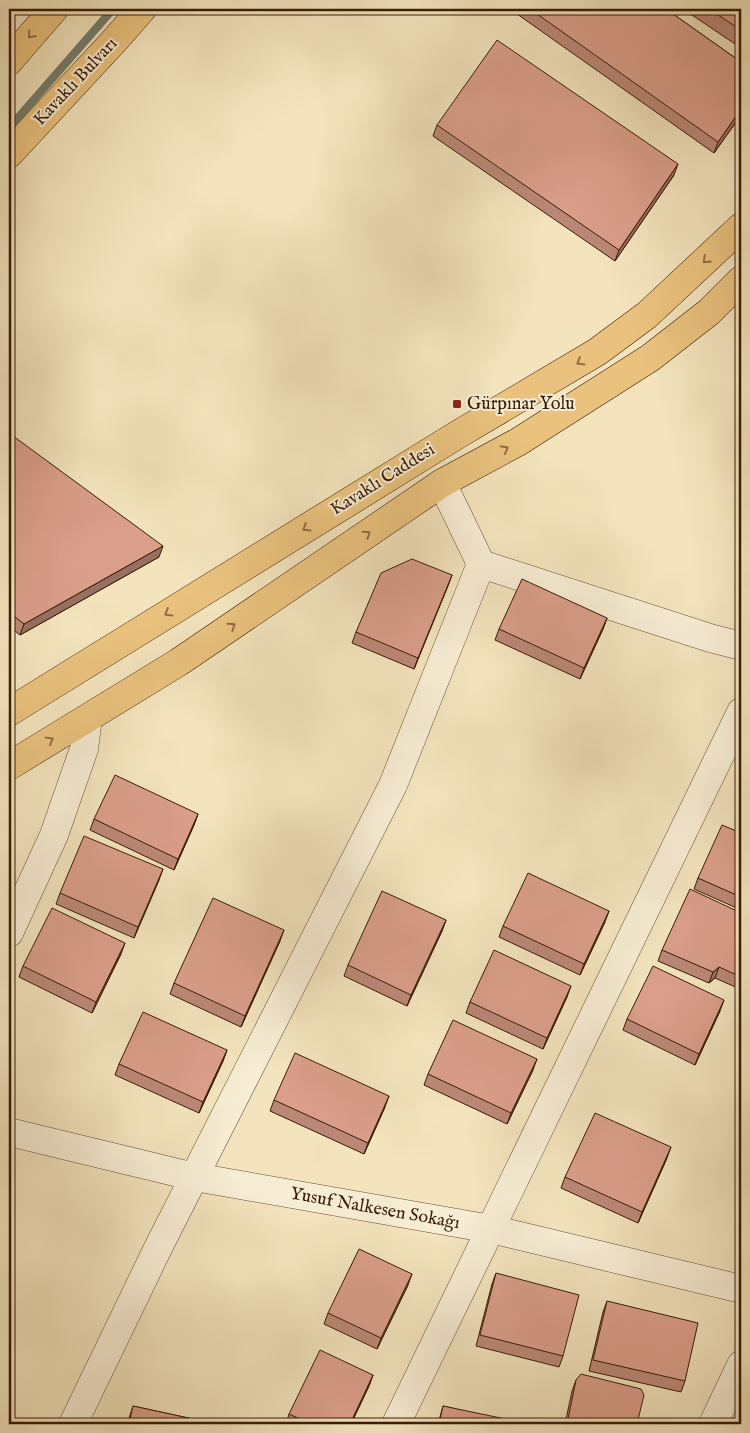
<svg xmlns="http://www.w3.org/2000/svg" width="750" height="1433" viewBox="0 0 750 1433" font-family="'IM FELL English',serif">
<rect width="100%" height="100%" fill="#f3e4bd"/>
<filter id="stains"><feTurbulence type="fractalNoise" baseFrequency=".004" numOctaves="4"/><feColorMatrix values="0 0 0 0 .2 0 0 0 0 .09 0 0 0 0 .02 0 0 0 .5 -.17"/></filter>
<radialGradient id="worn" r=".72"><stop offset=".6" stop-color="#630" stop-opacity="0"/><stop offset="1" stop-color="#630" stop-opacity=".3"/></radialGradient>
<g fill="none" stroke-linecap="round" stroke-linejoin="round">
<polyline stroke="#747d6f" stroke-width="8" points="9,127 17,119 113,9"/>
<g stroke="#684d34" stroke-width="29">
<g id="minor">
<polyline points="442,483 481,564 710,638 741,646"/>
<polyline points="9,933 54,835 84,749 88,718"/>
<polyline points="9,1132 195,1177 491,1229 741,1289"/>
<polyline points="73,1424 158,1248 393,785 481,564"/>
<polyline points="396,1424 741,712"/>
<polyline points="713,1424 741,1365"/>
</g>
</g>
<g stroke="#391b06" stroke-width="29">
<g id="major">
<polyline points="9,61 54,9"/>
<polyline points="9,154 115,40 142,9"/>
<polyline points="9,712 457,435 597,352 647,315 741,227"/>
<polyline points="9,766 179,662 442,483 518,442 650,358 709,312 741,280"/>
</g>
</g>
<use href="#minor" stroke="#f7edd4" stroke-width="28"/>
<use href="#major" stroke="#eac27e" stroke-width="28"/>
</g>
<g fill="#b87" stroke="#391b06">
<polygon points="510,9 666,9 741,62 741,115 714,153"/>
<polygon points="683,9 741,9 741,48"/>
<polygon points="437,125 674,175 615,261 433,136"/>
<polygon points="9,433 159,557 20,635 9,626"/>
<polygon points="452,575 414,669 352,643 356,632"/>
<polygon points="607,618 603,629 580,679 495,640 499,629"/>
<polygon points="198,814 194,825 174,870 90,830 94,819"/>
<polygon points="741,833 741,910 694,889 698,878"/>
<polygon points="159,880 134,938 56,904 60,893"/>
<polygon points="741,918 741,986 740,989 715,978 709,983 658,961 662,950"/>
<polygon points="446,920 442,931 407,1006 344,976 348,965"/>
<polygon points="605,922 580,975 499,937 503,926"/>
<polygon points="280,941 241,1027 170,994 174,983"/>
<polygon points="121,954 92,1013 19,977 23,966"/>
<polygon points="567,997 543,1049 466,1013 470,1002"/>
<polygon points="720,1011 695,1065 623,1030 627,1019"/>
<polygon points="227,1050 223,1061 199,1113 115,1075 119,1064"/>
<polygon points="533,1070 507,1124 424,1085 428,1074"/>
<polygon points="274,1100 385,1107 364,1154 270,1111"/>
<polygon points="667,1158 638,1223 561,1188 565,1177"/>
<polygon points="496,1273 563,1356 559,1367 476,1346 492,1284"/>
<polygon points="408,1285 377,1349 324,1324 328,1313"/>
<polygon points="607,1301 685,1381 681,1392 589,1371 603,1312"/>
<polygon points="373,1375 369,1386 351,1424 286,1424 289,1414"/>
<polygon points="576,1380 637,1424 565,1424 572,1391"/>
<polygon points="133,1406 216,1424 127,1424"/>
<polygon points="443,1406 520,1424 438,1424"/>
</g>
<g fill="#996f61" stroke="#391b06">
<polygon points="741,109 741,115 714,153 718,142"/>
<polygon points="678,164 674,175 615,261 619,250"/>
<polygon points="163,546 159,557 20,635 24,624"/>
<polygon points="452,575 448,586 414,669 418,658"/>
<polygon points="607,618 603,629 580,679 584,668"/>
<polygon points="198,814 194,825 174,870 178,859"/>
<polygon points="163,869 159,880 134,938 138,927"/>
<polygon points="609,911 605,922 580,975 584,964"/>
<polygon points="446,920 442,931 407,1006 411,995"/>
<polygon points="284,930 280,941 241,1027 245,1016"/>
<polygon points="125,943 121,954 92,1013 96,1002"/>
<polygon points="719,967 715,978 709,983 713,972"/>
<polygon points="571,986 567,997 543,1049 547,1038"/>
<polygon points="724,1000 720,1011 695,1065 699,1054"/>
<polygon points="227,1050 223,1061 199,1113 203,1102"/>
<polygon points="537,1059 533,1070 507,1124 511,1113"/>
<polygon points="389,1096 385,1107 364,1154 368,1143"/>
<polygon points="671,1147 667,1158 638,1223 642,1212"/>
<polygon points="412,1274 408,1285 377,1349 381,1338"/>
<polygon points="373,1375 369,1386 351,1424 350,1424"/>
</g>
<g fill="#da9e8a" stroke="#391b06">
<polygon points="530,9 666,9 741,62 741,109 718,142"/>
<polygon points="709,9 741,9 741,30"/>
<polygon points="497,40 678,164 619,250 437,125"/>
<polygon points="9,433 163,546 24,624 9,612"/>
<polygon points="412,559 452,575 418,658 356,632 381,573"/>
<polygon points="522,579 607,618 584,668 499,629"/>
<polygon points="115,775 198,814 178,859 94,819"/>
<polygon points="722,825 741,833 741,897 698,878"/>
<polygon points="84,836 163,869 138,927 60,893"/>
<polygon points="528,873 609,911 584,964 503,926"/>
<polygon points="690,889 739,912 741,918 741,977 719,967 713,972 662,950"/>
<polygon points="382,891 446,920 411,995 348,965"/>
<polygon points="213,898 284,930 245,1016 174,983"/>
<polygon points="52,908 125,943 96,1002 23,966"/>
<polygon points="494,950 571,986 547,1038 470,1002"/>
<polygon points="653,966 724,1000 699,1054 627,1019"/>
<polygon points="143,1012 227,1050 203,1102 119,1064"/>
<polygon points="453,1020 537,1059 511,1113 428,1074"/>
<polygon points="295,1053 389,1096 368,1143 274,1100"/>
<polygon points="595,1113 671,1147 642,1212 565,1177"/>
<polygon points="359,1249 412,1274 381,1338 328,1313"/>
<polygon points="496,1273 579,1295 563,1356 480,1335"/>
<polygon points="607,1301 698,1323 685,1381 593,1360"/>
<polygon points="320,1350 373,1375 350,1424 311,1424 289,1414"/>
<polygon points="581,1374 641,1389 644,1395 637,1424 572,1424 568,1419 576,1380"/>
<polygon points="133,1406 216,1424 129,1424"/>
<polygon points="443,1406 520,1422 520,1424 439,1424"/>
<polygon points="739,1416 741,1416 741,1424 737,1424"/>
</g>
<defs><path id="oneway-chevron" d="M-2-3.5L2.5 0L-2 3.5" fill="none" stroke-width="1.6" stroke-linecap="round" stroke-linejoin="round" transform="scale(1.25)"/></defs>
<g stroke="#926e42">
<use href="#oneway-chevron" transform="translate(31 35) rotate(131)"/>
<use href="#oneway-chevron" transform="translate(706 260) rotate(137)"/>
<use href="#oneway-chevron" transform="translate(580 362) rotate(150)"/>
<use href="#oneway-chevron" transform="translate(505 449) rotate(-28)"/>
<use href="#oneway-chevron" transform="translate(306 528) rotate(148)"/>
<use href="#oneway-chevron" transform="translate(367 534) rotate(-34)"/>
<use href="#oneway-chevron" transform="translate(168 613) rotate(148)"/>
<use href="#oneway-chevron" transform="translate(232 626) rotate(-34)"/>
<use href="#oneway-chevron" transform="translate(50 740) rotate(-31)"/>
</g>
<rect fill="#8f2418" stroke="#f7edd4" stroke-width="2" x="452" y="399" width="10" height="10" rx="2.5"/>
<g text-anchor="middle" dominant-baseline="central" stroke-width="4" stroke-linejoin="round" paint-order="stroke">
<g font-size="18" fill="#391b06" stroke="#f7edd4">
<text transform="translate(76 82) rotate(-47)">Kavaklı Bulvarı</text>
<text transform="translate(383 480) rotate(-32)">Kavaklı Caddesi</text>
<text transform="translate(375 1209) rotate(10)">Yusuf Nalkesen Sokağı</text>
</g>
<g font-size="18" fill="#391b06" stroke="#f7edd4" text-anchor="start">
<text x="467" y="404">Gürpınar Yolu</text>
</g>
</g>
<rect width="750" height="1433" fill="none" stroke="#f3e4bd" stroke-width="30"/>
<rect x="10" y="10" width="730" height="1413" fill="none" stroke="#391b06" stroke-width="2.5"/>
<rect x="15" y="15" width="720" height="1403" fill="none" stroke="#391b06"/>
<rect width="100%" height="100%" filter="url(#stains)"/>
<rect width="100%" height="100%" fill="url(#worn)"/>
</svg>
